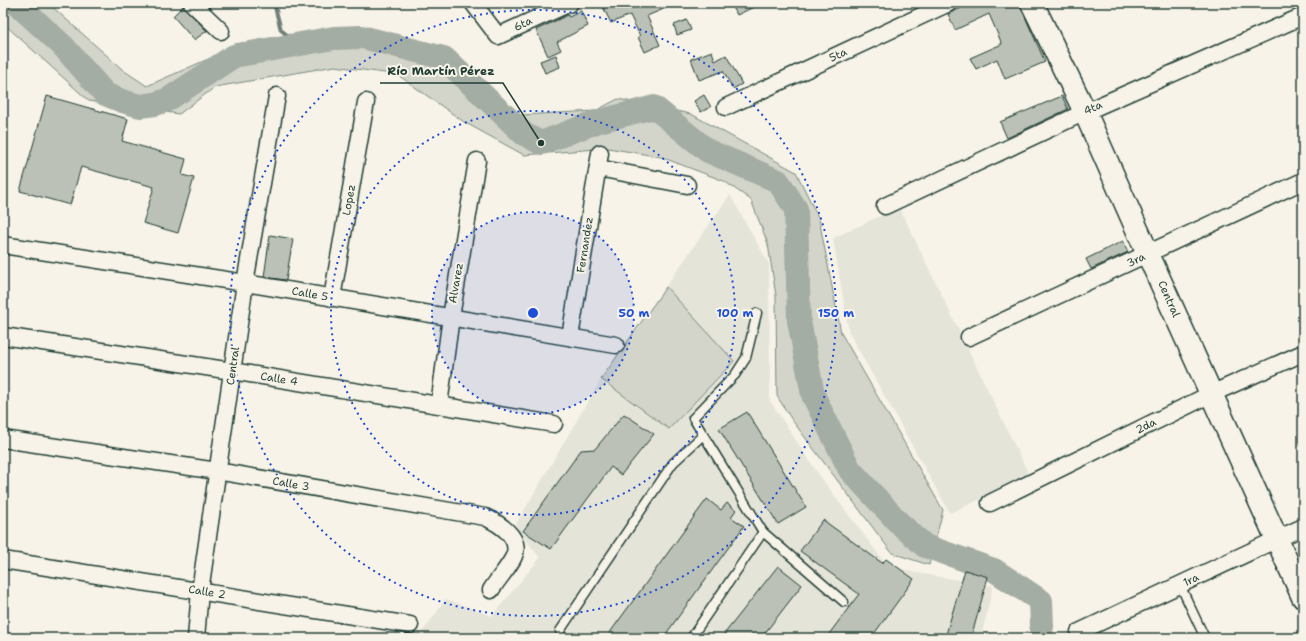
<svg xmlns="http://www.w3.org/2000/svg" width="1306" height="641" viewBox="0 0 1306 641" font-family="'Shantell Sans',sans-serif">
<rect width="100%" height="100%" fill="#f7f3e8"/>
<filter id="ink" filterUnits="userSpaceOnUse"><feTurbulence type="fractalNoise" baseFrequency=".025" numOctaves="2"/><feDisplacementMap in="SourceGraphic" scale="8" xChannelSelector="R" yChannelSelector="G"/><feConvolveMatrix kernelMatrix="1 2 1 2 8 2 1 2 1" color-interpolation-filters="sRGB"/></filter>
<g filter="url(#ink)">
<g fill="#e5e4d9">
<polygon points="730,195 769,264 770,401 819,475 885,563 912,572 993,586 981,638 418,638 446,599 492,616 540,558 515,526 601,379"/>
<polygon points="899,207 1030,477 950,513 849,333 833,238"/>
</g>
<g fill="#d3d5ca" stroke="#79897f">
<polygon points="3,3 48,3 123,70 147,86 215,56 234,44 330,31 465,64 521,115 595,111 618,99 691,114 796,172 819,219 841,333 943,510 929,565 892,553 792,420 777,396 776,296 768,244 751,200 724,181 661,157 608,148 524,155 464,122 398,75 335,66 215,87 179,114 89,101 3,23"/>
<polygon points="666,287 734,361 669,429 601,379"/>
</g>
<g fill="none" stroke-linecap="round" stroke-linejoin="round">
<polyline stroke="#6f8077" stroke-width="4" points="274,3 281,30 298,44"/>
<polyline stroke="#a4ada3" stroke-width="24" points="16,3 63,46 105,94 122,101 140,106 155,104 167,100 234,56 334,38 362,37 444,58 524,134 541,143 596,122 654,107 708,151 778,181 796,209 799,321 813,395 850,470 899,523 925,546 994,570 1041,601 1042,626 1040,638"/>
</g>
<g fill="#bbc1b6" stroke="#1f3d34">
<polygon points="601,3 678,3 647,16 660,45 645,52 638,37 640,36 630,15 611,23"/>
<polygon points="731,3 762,3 737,15"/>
<polygon points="972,3 1019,3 1045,62 1005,79 997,59 976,69 970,58 1002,44 989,14 955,30 948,14"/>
<polygon points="183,6 207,31 194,40 173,16"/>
<polygon points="581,11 588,26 557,42 561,50 548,56 536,30 568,15 569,17"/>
<polygon points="687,20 691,30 677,35 674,25"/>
<polygon points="712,51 715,61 726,55 742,84 733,89 723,71 699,80 691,59"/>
<polygon points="556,55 560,67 545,73 540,61"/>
<polygon points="704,95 711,107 701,112 694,101"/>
<polygon points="47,96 128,119 122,141 186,159 182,175 194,178 178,233 143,223 154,187 81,167 70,205 20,191"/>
<polygon points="1062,96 1068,109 1007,138 1000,122"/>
<polygon points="270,235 293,239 286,280 264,277"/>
<polygon points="1123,241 1128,252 1091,269 1086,259"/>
<polygon points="747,412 806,507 778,524 719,429"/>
<polygon points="624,414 654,434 621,475 611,467 551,549 523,531 581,450 595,449"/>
<polygon points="707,499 721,510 727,503 736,510 731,517 744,526 663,638 606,638"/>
<polygon points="823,520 882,563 886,559 914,579 871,638 826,638 859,594 800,551"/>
<polygon points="778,566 802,585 761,638 721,638"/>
<polygon points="965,570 988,577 971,638 945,638"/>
</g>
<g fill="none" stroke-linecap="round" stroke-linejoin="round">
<g stroke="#1f3d34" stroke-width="11">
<g id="service">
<polyline points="757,313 746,358 735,375 693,418 763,532 844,602"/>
<polyline points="1180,585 1205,638"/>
<polyline points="560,631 673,463 703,435"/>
<polyline points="691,638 763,532"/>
</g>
</g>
<g stroke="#1f3d34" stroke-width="19">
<g id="minor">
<polyline points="192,3 221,31"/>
<polyline points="473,3 498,36 570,3"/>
<polyline points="726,107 949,3"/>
<polyline points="598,168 687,185"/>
<polyline points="885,206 1085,112 1303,16"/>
<polyline points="3,245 245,283 616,345"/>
<polyline points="332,298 366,102"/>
<polyline points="3,336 232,371 554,424"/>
<polyline points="570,337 600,153"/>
<polyline points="969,337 1303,181"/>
<polyline points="439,405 451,317 477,161"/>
<path d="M3 439 217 471 485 517C498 523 522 537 514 556 510 566 497 580 491 590"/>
<polyline points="990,503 1211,394 1303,353"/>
<polyline points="3,560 410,625"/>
<polyline points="1079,632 1303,527"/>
<polyline points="196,638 200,591 245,283 277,96"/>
</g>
</g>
<g stroke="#1f3d34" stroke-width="25">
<polyline id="primary" points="1032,3 1085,112 1148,254 1303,597"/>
</g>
<use href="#service" stroke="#f7f3e8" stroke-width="8"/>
<use href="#minor" stroke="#f7f3e8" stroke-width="16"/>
<use href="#primary" stroke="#f7f3e8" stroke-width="22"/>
</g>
</g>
<circle cx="533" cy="313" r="101" fill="#1d4ed8" fill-opacity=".12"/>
<g fill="none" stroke="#1d4ed8" stroke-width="2" stroke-dasharray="2 4">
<circle cx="533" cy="313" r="101"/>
<circle cx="533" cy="313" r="202"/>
<circle cx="533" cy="313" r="303"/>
</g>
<g text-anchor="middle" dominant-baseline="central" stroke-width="4" stroke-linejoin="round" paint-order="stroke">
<g font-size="11" fill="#1f3d34" stroke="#f7f3e8">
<text transform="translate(523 24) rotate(-25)">6ta</text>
<text transform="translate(838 55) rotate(-25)">5ta</text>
<text transform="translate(1093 108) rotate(-24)">4ta</text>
<text transform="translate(349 200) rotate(-80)">Lopez</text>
<text transform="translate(585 245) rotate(-81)">Fernandez</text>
<text transform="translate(1136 260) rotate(-25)">3ra</text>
<text transform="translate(456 283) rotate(-80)">Alvarez</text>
<text transform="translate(310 294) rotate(10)">Calle 5</text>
<text transform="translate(1169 299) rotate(66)">Central</text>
<text transform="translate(233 366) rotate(-82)">Central</text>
<text transform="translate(279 379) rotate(9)">Calle 4</text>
<text transform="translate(1146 426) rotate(-26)">2da</text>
<text transform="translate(291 484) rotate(10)">Calle 3</text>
<text transform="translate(1191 580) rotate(-26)">1ra</text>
<text transform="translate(207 592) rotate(9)">Calle 2</text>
</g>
</g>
<circle cx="533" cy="313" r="6" fill="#1d4ed8" stroke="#f7f3e8" stroke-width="2"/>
<g font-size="12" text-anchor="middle" font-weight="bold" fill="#1d4ed8" stroke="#f7f3e8" stroke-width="4" stroke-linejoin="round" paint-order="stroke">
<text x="634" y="317">50 m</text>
<text x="735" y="317">100 m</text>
<text x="836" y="317">150 m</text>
</g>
<path fill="none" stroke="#1f3d34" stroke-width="1.5" d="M541 143L503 83H380"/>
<circle fill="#1f3d34" stroke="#f7f3e8" stroke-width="1.5" cx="541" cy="143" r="4"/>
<g font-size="12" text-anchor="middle" font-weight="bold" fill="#1f3d34" stroke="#f7f3e8" stroke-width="4" stroke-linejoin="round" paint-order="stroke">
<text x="441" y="75">Río Martín Pérez</text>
</g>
<rect width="1306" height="641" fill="none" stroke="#f7f3e8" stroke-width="16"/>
<rect x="8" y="8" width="1290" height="625" fill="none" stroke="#1f3d34" stroke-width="1.5" filter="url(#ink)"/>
</svg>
